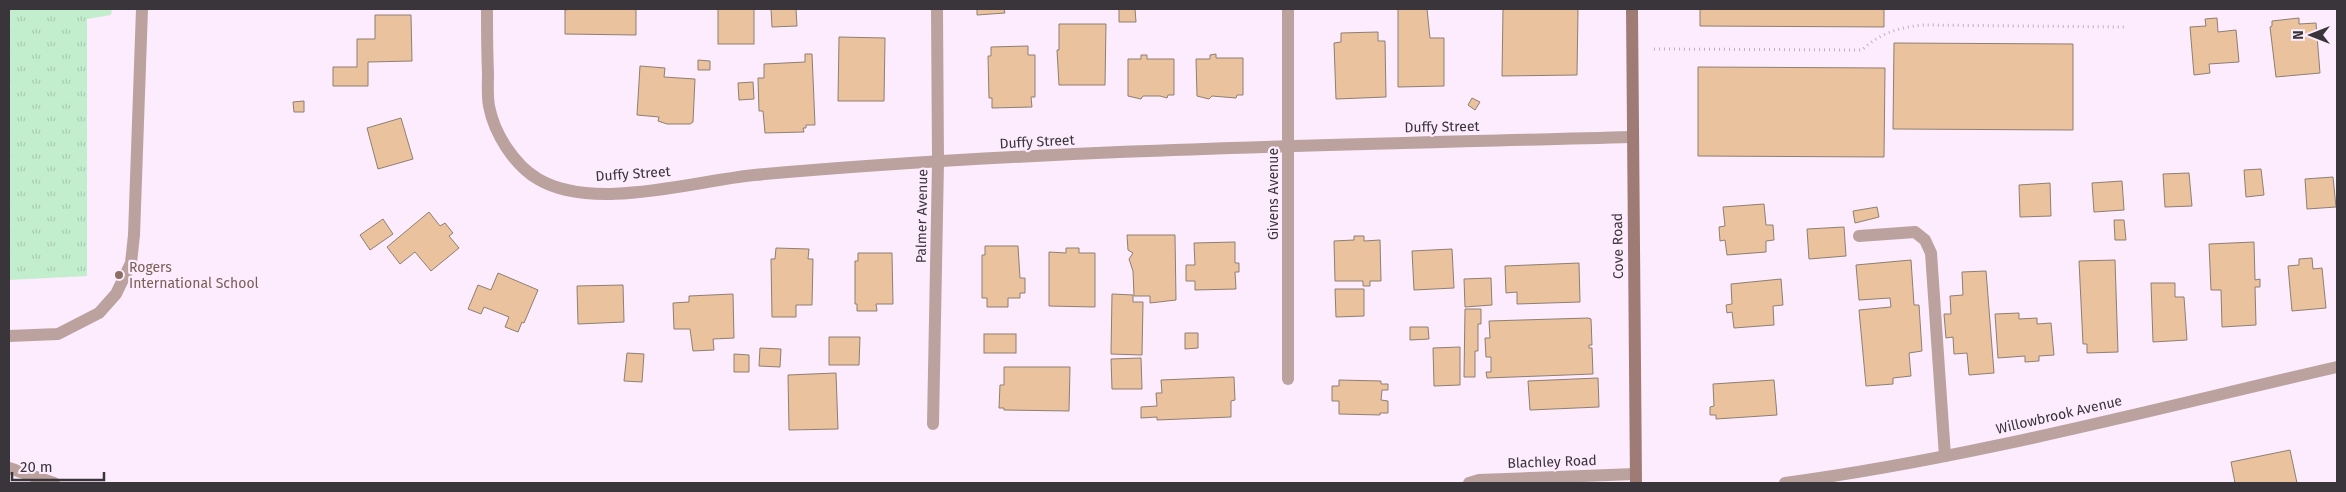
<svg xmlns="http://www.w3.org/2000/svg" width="2346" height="492" viewBox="0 0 2346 492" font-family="'Fira Sans',sans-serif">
<defs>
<pattern id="park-tufts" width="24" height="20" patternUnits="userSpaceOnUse" patternTransform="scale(1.25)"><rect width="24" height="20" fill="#c3eece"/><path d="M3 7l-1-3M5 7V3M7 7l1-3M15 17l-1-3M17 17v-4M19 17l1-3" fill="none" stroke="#a8cdb2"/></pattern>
</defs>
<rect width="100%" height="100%" fill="#fcecfd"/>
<polygon fill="url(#park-tufts)" points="9,9 112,9 111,15 87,19 87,276 9,280"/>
<g fill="#eac29d" stroke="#8e7f72">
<polygon points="572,9 636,9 636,35 565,34 565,10"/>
<rect x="718" y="9" width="36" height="35"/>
<polygon points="771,9 796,9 797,26 772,27"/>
<polygon points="977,9 1004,9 1005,13 977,15"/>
<polygon points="1119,9 1135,9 1136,22 1119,22"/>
<polygon points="1398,9 1427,9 1430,38 1444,38 1444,86 1398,87"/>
<polygon points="1503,9 1578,9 1577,75 1502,76"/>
<polygon points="1700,9 1884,9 1884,27 1700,26"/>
<polygon points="375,15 411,15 412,61 368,62 368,86 333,86 333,67 357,67 357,39 375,39"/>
<polygon points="2217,18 2218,32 2236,30 2239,62 2209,64 2210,73 2194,75 2190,27 2206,26 2205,19"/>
<polygon points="2299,18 2299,24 2316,23 2320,73 2276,77 2270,27 2272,26 2272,21"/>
<polygon points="1059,24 1106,24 1105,85 1059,85 1057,50 1059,50"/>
<polygon points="1378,32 1378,41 1385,41 1386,97 1336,99 1334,43 1341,42 1341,33"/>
<polygon points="839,37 885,38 884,101 838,101"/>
<polygon points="1894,43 2073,44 2073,130 1893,129"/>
<polygon points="1028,46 1028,55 1035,55 1035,97 1031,97 1032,107 992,108 992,98 989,98 988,56 991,56 991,47"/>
<polygon points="805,54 812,54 815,125 806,125 806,128 803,128 804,132 765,133 763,111 759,111 758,78 764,78 764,64 805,62"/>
<polygon points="1216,54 1216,58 1243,58 1243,95 1237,95 1236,98 1212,96 1209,99 1197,96 1196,59 1210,59 1210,55"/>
<polygon points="1141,55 1147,55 1147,59 1174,59 1174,95 1168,95 1167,98 1160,96 1143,96 1141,99 1128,96 1128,59 1141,59"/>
<polygon points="698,60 710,61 710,70 698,70"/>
<polygon points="640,66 665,68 664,77 695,79 693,122 690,124 667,124 658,121 659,117 637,115"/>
<polygon points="1698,67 1885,68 1884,157 1698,156"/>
<polygon points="753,82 754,99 739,100 738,83"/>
<polygon points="1472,98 1480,102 1475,110 1468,105"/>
<polygon points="304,101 304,112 294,112 293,102"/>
<polygon points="401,118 413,159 378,169 367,128"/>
<polygon points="2261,169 2264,195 2246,197 2244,170"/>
<polygon points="2189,173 2192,206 2165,207 2163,174"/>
<polygon points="2333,177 2336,207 2307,209 2305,179"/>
<polygon points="2122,181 2124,210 2094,212 2092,183"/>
<polygon points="2050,183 2051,216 2020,217 2019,185"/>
<polygon points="1764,204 1766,225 1773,225 1774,240 1766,241 1766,252 1727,255 1725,240 1720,241 1719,227 1725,226 1723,207"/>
<polygon points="1877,207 1879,217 1855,223 1853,211"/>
<polygon points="429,212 440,226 445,223 453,233 449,236 459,248 431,271 415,252 400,264 387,247"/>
<polygon points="383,219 393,234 370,250 360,235"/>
<polygon points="2114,220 2124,220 2126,240 2115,240"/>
<polygon points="1844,227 1846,256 1809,259 1807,229"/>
<polygon points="1127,235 1175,235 1176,300 1150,303 1150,296 1134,296 1133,271 1129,259 1133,253 1128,250"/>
<polygon points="1354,236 1364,236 1364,241 1380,240 1381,281 1370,281 1370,286 1363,286 1363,281 1335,281 1334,241 1354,240"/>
<polygon points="1235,242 1235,263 1239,263 1239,272 1235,272 1236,289 1195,290 1195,281 1186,281 1186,265 1195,265 1194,243"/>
<polygon points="2254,242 2255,280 2260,279 2260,287 2255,287 2256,325 2222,327 2221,290 2211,290 2209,244"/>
<polygon points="985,246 1018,246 1020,278 1025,278 1025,293 1020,293 1020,298 1008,298 1008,307 987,307 987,298 982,298 982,255 985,255"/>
<polygon points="776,248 809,249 808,259 813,259 812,305 796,305 796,317 772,317 771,259 775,259"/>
<polygon points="1066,248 1079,248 1079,253 1095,253 1095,307 1049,306 1049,252 1066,253"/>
<polygon points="1452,249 1454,288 1414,290 1412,251"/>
<polygon points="858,253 892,253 893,304 876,304 877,311 857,311 857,304 855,304 855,261 858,261"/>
<polygon points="2312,258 2313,269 2322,268 2326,308 2292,311 2288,266 2299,265 2299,259"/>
<polygon points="1911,260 1914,305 1919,305 1922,351 1909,353 1911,376 1893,378 1893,384 1866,386 1859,310 1891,307 1890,298 1859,300 1856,265"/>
<polygon points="2115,260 2118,352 2087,353 2087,344 2083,344 2079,261"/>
<polygon points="1579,263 1580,302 1517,304 1517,292 1506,293 1505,266"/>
<polygon points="1986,271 1994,373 1969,375 1967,353 1954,354 1953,337 1946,338 1944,314 1951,314 1950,296 1963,295 1962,272"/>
<polygon points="498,273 538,290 524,323 522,322 518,332 505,327 509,317 484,307 481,314 468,309 478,285 491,290"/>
<polygon points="1491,278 1492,305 1465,307 1464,279"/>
<polygon points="1781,279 1783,305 1773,306 1774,325 1734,328 1732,312 1727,313 1726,305 1732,304 1731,284"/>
<polygon points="2151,283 2175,283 2175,297 2184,297 2187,340 2153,342"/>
<polygon points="623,285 624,322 578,324 577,286"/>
<polygon points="1335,289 1364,289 1364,316 1336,317"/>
<polygon points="733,294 734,338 713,339 714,350 693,351 690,329 674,329 673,303 689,302 689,296"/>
<polygon points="1112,294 1133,295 1133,302 1143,302 1142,355 1111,354"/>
<polygon points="1465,309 1481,309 1481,324 1478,324 1478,351 1475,351 1475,377 1464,377"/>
<polygon points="2019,313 2019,319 2037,318 2037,324 2051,323 2054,355 2039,356 2039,361 2025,362 2025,356 1998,358 1995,314"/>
<polygon points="1588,318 1591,319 1592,345 1589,345 1589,348 1592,348 1593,374 1487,378 1486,372 1491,372 1491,357 1486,357 1485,338 1490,338 1489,321"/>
<polygon points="1410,327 1428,327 1429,339 1410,340"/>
<polygon points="1185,333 1198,333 1198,348 1185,349"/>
<rect x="984" y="334" width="32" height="19"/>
<polygon points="829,337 860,337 859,365 829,365"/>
<polygon points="1460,347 1460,385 1434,386 1433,348"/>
<polygon points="760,348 781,349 780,367 759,366"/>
<polygon points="627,353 644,354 642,382 624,381"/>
<polygon points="734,354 749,355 749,372 734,372"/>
<polygon points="1141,358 1142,389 1112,389 1111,359"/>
<polygon points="1004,367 1070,367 1069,411 1004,410 1004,408 999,408 1000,385 1004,385"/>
<polygon points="836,373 838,429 789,430 788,375"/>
<polygon points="1234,377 1235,400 1231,401 1231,417 1157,420 1157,417 1141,418 1141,407 1157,406 1156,393 1162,393 1161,380"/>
<polygon points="1598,378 1599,407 1530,410 1528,381"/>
<polygon points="1339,380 1381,381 1381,384 1388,384 1388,390 1382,390 1381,400 1388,401 1388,413 1380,413 1380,415 1339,414 1339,401 1332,401 1332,386 1339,386"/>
<polygon points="1774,380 1777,415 1716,419 1716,415 1710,415 1710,407 1714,406 1713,384"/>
<polygon points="2290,450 2297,483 2235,483 2231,462"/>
</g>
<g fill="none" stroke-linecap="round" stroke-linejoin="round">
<path stroke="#beb1bf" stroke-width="3" stroke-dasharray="1 4" stroke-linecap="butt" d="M1654 49 1862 50C1880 33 1900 27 1924 25L2124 27"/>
<g stroke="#bba29e" stroke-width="12">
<polyline points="1859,236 1915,232 1925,240 1931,253 1945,456"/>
<polyline points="9,336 58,334 99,313 116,294 131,263 134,235 142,9"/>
</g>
<g stroke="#bba29e" stroke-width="12">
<path d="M487 9C487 30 487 52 488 73 488 84 487 95 489 106 494 133 514 165 538 179 593 212 694 181 754 175 1046 149 1339 145 1632 137"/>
<polyline points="1288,379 1288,9"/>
<polyline points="933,424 938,162 937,9"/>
<polyline points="9,468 54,483"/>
<polyline points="1469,483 1479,480 1635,474"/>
<path d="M1785 483C1971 458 2154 409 2337 367"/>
</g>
<polyline stroke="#9f7b76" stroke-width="12" points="1632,9 1636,483"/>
</g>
<circle fill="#8d6e63" stroke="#fcecfd" stroke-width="2" cx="119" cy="275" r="5"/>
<g text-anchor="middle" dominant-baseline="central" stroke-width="4.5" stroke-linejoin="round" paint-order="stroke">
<g font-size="14" fill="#3a343b" stroke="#fcecfd">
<text transform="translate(1442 127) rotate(-1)">Duffy Street</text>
<text transform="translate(1037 142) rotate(-3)">Duffy Street</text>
<text transform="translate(633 174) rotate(-4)">Duffy Street</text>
<text transform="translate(1273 194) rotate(-90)">Givens Avenue</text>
<text transform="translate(922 216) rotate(-89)">Palmer Avenue</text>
<text transform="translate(1618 246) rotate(-91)">Cove Road</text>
<text transform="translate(2059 415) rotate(-13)">Willowbrook Avenue</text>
<text transform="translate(1552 462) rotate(-2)">Blachley Road</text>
</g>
<g font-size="14" fill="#785e54" stroke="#fcecfd" text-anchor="start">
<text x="129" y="267">Rogers<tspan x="129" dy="16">International School</tspan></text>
</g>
</g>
<rect width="2346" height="492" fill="none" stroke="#3a343b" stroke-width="20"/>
<g transform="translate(2311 35) rotate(270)" stroke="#fcecfd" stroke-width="4" paint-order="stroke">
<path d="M0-4L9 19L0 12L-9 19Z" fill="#3a343b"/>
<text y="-8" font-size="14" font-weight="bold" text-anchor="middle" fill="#3a343b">N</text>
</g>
<path d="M12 472v8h92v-8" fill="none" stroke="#3a343b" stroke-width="2.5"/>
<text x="20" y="472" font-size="15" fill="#3a343b" stroke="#fcecfd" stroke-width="4" paint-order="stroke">20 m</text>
</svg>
